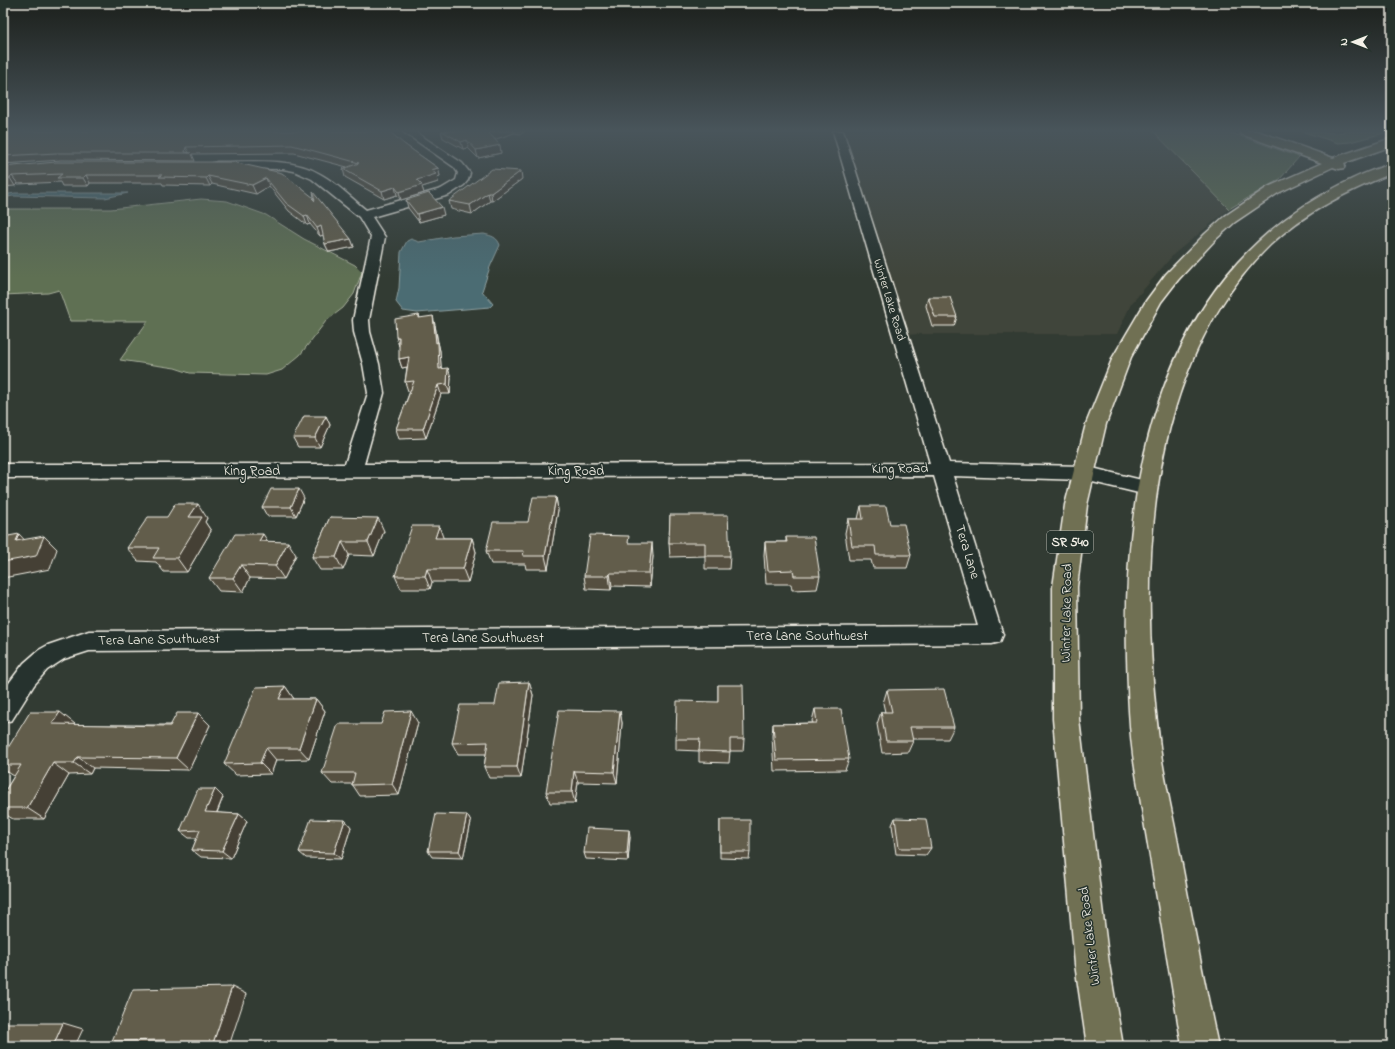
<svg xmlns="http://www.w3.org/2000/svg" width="1395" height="1049" viewBox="0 0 1395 1049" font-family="'Indie Flower',sans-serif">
<rect width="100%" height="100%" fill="#323b33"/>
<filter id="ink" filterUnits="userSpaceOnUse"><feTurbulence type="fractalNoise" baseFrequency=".025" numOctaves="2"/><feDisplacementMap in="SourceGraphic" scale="8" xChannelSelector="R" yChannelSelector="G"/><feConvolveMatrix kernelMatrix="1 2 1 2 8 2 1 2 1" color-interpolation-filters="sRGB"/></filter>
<g filter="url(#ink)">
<polygon fill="#40453a" points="843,131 1153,131 1229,209 1174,254 1131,304 1117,334 918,334 908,335"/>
<g fill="#5e7052" stroke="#a9b09d">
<polygon points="1153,131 1226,131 1299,157 1280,179 1229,209"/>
<polygon points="1301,131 1338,133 1346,131 1392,131 1350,142 1338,143"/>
<polygon points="201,199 227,201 266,215 304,239 355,265 362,272 354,294 343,308 326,321 300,355 282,370 266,375 190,373 175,368 120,360 148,321 70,321 59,290 48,293 3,295 3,209 111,209"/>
</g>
<g fill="#4c6c73" stroke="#8fa1a2">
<polygon points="15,193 128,193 105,198 13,196 3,198 3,195"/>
<path d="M484 234C492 236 497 237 500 245L490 267 482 291 493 304 490 307 417 313 403 311 396 302 399 288 401 252 407 241 411 239 419 242 453 236Z"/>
</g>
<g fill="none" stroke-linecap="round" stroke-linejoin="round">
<g stroke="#f4f1e8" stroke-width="3">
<path id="minor" d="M402 131H414L462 163 470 173 468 180 464 185 449 195 372 217 385 237 369 320 370 332 379 364 384 393 364 464 930 463 833 131H843L949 463 1084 466 1154 483 1157 488 1154 493 1147 495 1084 480 953 476 1003 635 1000 642 992 644 89 651 64 659 47 670 34 685 12 720 3 723V691L24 663 39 650 48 645 89 631 978 626 934 476 3 478V464H345L368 393 363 364 354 332 353 320 371 237 359 217 312 179 294 171 283 169 217 168 213 167 211 165 213 163 217 162C249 162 292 157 320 174 337 183 351 198 366 210L441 189 456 180 458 173 454 167Z"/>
</g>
<g stroke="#f4f1e8" stroke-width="3">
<g id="major">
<polygon points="1239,131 1257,131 1333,158 1392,138 1392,146 1344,163 1345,165 1344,168 1339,169 1333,167 1278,193 1235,222 1215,240 1178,280 1161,302 1131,357 1106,424 1087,505 1077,587 1079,719 1109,964 1123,1046 1087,1046 1075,964 1053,719 1053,587 1065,505 1086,424 1113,357 1146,301 1166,274 1205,234 1225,216 1268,187 1322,163 1241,134"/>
<path d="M1392 164V173C1348 191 1305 212 1270 245 1142 370 1138 581 1160 747 1164 777 1171 808 1177 838 1190 908 1203 977 1218 1046H1182L1135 768C1129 731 1128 694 1127 657 1123 491 1154 303 1304 206 1331 189 1362 172 1392 164Z"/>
</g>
</g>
<use href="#minor" fill="#26332d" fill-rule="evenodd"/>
<use href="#major" fill="#706f52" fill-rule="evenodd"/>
</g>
<g fill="#545040" stroke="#f4f1e8">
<polygon points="3,131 404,144 438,168 440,176 437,177 438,182 422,187 424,193 401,200 397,195 384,199 345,177 343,169 347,167 294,153 192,154 195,161 61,160 3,164"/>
<polygon points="441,131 525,131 521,134 514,133 495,139 501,153 478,158 468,148 463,149 443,138"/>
<polygon points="233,162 314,198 315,200 351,239 354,247 329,252 325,244 323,235 320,236 310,224 307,225 289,211 269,186 256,194 212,184 210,186 163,185 162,183 90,183 88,186 62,186 60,182 18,184 15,186 3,187 3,167"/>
<polygon points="522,179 492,201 490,201 472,214 451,209 449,201"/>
<polygon points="406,200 444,215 419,222 408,208"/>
<polygon points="928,297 957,317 954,326 932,326 926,306"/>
<polygon points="419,315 420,318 435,325 438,342 440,351 441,369 451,377 450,394 441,394 426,438 399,439 396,429 410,391 408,391 405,382 407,367 402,368 399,359"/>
<polygon points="326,416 330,425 320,447 298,447 293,438"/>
<polygon points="556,497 558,510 548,569 526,569 525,564 491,564 486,551 528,522"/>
<polygon points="304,498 296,516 267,516 262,507"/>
<polygon points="861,506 890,524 911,555 907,568 873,568 871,560 849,560 845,533 848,519 858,519"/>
<polygon points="670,515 730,556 729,569 705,569 705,556 670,557 669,543"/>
<polygon points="330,517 384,531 374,556 349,555 343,570 320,570 312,557"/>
<polygon points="207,518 205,522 211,531 187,572 164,572 156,562 138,561 127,548"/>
<polygon points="786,537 820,576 817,589 792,590 791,584 766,584 764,555 765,542 786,542"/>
<polygon points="443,538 472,538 476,552 468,582 432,582 430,589 401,589 395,576"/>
<polygon points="267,541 296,555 284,579 250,578 243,592 219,591 209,578"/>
<polygon points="630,543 653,556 650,587 612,586 611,590 586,589 584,576"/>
<polygon points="529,682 533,695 521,778 489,778 484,767 486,754 458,754 452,743"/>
<polygon points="718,685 744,739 743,751 730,751 729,763 699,762 699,751 676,750 676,739 718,702"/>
<polygon points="285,686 294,699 316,699 325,711 309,759 276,760 271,774 236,775 224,764"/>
<polygon points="887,690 954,727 948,739 913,739 913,741 908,752 882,753 877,724 881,712 885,712 883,703"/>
<polygon points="815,709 849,759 845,770 774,771 772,736 773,724 813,723 812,721"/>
<polygon points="620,711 622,723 617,783 578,782 575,803 550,803 546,792"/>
<polygon points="418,723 399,795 360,796 352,784 332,784 322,773 381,724"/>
<polygon points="75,724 74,725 210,725 189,770 93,768 90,774 69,775 44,819 13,819 3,813 3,794 14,776 3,769 3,756"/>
<polygon points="223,797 217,813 239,814 247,821 231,858 201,857 192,850 197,838 189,838 180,831"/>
<polygon points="467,815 471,822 463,858 432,857 428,851"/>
<polygon points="895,818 931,848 926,855 896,854 892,825"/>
<polygon points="345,820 351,827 341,859 306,858 299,852"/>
<polygon points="720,820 750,852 749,859 720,858"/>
<polygon points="630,837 628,861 586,859 584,853"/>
<polygon points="246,994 163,1046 129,1046 112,1041"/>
</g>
<g fill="#454134" stroke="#f4f1e8">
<polygon points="495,131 514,131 514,133 490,141 489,133"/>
<polygon points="467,140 468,148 463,149 461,142"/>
<polygon points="500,145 501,153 478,158 476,150"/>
<polygon points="186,147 189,153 185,152"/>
<polygon points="438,168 440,176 437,177 438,182 422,187 424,193 401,200 399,192 431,170"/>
<polygon points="521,171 522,179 492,201 491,193"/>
<polygon points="86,175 90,183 88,186 83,178"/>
<polygon points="12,176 18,184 15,186 10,178"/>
<polygon points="208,176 212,184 210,186 206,178"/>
<polygon points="266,178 269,186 256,194 252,185"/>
<polygon points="395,187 397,195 384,199 382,191"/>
<polygon points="488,193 490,201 472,214 470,205"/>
<polygon points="442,207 444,215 419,222 417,214"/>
<polygon points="307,215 310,224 307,225 304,216"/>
<polygon points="321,226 324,235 320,236 317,228"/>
<polygon points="351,239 354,247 329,252 325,244"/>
<polygon points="433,316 435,325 438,345 438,342 440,351 442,378 439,369"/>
<polygon points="396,337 399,337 399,346"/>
<polygon points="409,357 412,366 402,368 399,359"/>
<polygon points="448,368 451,377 450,394 447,384"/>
<polygon points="438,385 441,394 426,438 423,429"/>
<polygon points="326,416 330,425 320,447 315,438"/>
<polygon points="299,489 304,498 296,516 291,507"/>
<polygon points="556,497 558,510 548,569 545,556"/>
<polygon points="198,504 207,518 205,522 211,531 187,572 177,558 189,517"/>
<polygon points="378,518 384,531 374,556 368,542"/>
<polygon points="439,526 444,540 435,538"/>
<polygon points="19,534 32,548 16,541"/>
<polygon points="263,534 272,548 259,541"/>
<polygon points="44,536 57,549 50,569 3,578 3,562"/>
<polygon points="472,538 476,552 468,582 463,569"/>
<polygon points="288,542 296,555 284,579 275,566"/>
<polygon points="342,542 349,555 343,570 336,557"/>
<polygon points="652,543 653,556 650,587 649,573"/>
<polygon points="241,565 250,578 243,592 233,578"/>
<polygon points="427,569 432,582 430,589 425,576"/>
<polygon points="610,573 612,586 611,590 609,576"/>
<polygon points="529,682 533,695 521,778 517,767"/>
<polygon points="285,686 294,699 289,711 279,699"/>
<polygon points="316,699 325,711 309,759 299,748"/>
<polygon points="411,711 418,723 399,795 392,784"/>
<polygon points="620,711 622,723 617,783 614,772"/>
<polygon points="60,712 75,724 68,736 52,724"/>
<polygon points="198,713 210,725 189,770 176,758"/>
<polygon points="266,748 276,760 271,774 260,763"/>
<polygon points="78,757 93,768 90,774 74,763"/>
<polygon points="53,763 69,775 44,819 27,808"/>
<polygon points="574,771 578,782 575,803 572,792"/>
<polygon points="215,789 223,797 214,819 205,812"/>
<polygon points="239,814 247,821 231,858 222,851"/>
<polygon points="467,815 471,822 463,858 459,851"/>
<polygon points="345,820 351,827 341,859 334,853"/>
<polygon points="629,830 630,837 628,861 627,854"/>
<polygon points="232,987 246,994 229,1046 212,1046"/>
<polygon points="63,1023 83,1029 75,1046 53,1046"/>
</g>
<g fill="#625d4b" stroke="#f4f1e8">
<polygon points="3,131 389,131 404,144 438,168 431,170 436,174 417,180 422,185 399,192 395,187 382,191 343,169 359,163 292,145 186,147 185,152 191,153 56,153 3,156"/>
<polygon points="442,131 495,131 489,133 500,145 476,150 467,140 461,142"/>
<polygon points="56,162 233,162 282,173 314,198 312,198 315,201 313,192 351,239 325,244 321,226 317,228 307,215 304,216 286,203 266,178 252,185 208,176 206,178 159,177 162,175 86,175 83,178 57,178 62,174 12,176 10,178 3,178 3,167"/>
<polygon points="492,169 521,171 491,193 488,193 470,205 449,201"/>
<polygon points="429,193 442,207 417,214 406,200"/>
<polygon points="928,297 950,297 957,317 935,317"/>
<polygon points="419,315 419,318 433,316 436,343 438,342 439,369 448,368 447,384 438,385 423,429 396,429 414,381 405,382 409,357 399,359 399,337 396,337 395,319"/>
<polygon points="304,416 326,416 315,438 293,438"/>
<polygon points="271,489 299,489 291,507 262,507"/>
<polygon points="533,497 556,497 545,556 523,556 524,551 486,551 493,522 528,522"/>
<polygon points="175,504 198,504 189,517 202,517 177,558 153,558 159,548 127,548 148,517 167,517"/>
<polygon points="861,506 886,506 890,524 904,524 911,555 876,555 875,546 852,546 848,519 863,519"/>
<polygon points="670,515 728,515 730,556 705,556 705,543 669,543"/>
<polygon points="330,517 378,518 368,542 342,542 336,557 312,557"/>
<polygon points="412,526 439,526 435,538 472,538 463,569 427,569 425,576 395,576"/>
<polygon points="19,534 16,541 44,536 36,556 3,562 3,537"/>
<polygon points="235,534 263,534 259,541 288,542 275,566 241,565 233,578 209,578"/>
<polygon points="590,535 629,536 628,543 652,543 649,573 610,573 609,576 584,576"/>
<polygon points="786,537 814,537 820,576 794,576 793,570 768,571 765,542 787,542"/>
<polygon points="529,682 517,767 484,767 488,742 452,743 460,705 495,705 499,683"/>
<polygon points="718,685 743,685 744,739 730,739 730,752 699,751 700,739 676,739 677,701 718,702"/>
<polygon points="285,686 279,699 316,699 299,748 266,748 260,763 224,764 256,687"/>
<polygon points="944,689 954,727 910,727 913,741 886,741 881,712 892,712 887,690"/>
<polygon points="815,709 841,709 849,759 776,760 773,724 817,723"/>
<polygon points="559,710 620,711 614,772 574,771 572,792 546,792"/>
<polygon points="411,711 392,784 352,785 355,773 322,773 338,724 381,724 385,712"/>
<polygon points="30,712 60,712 52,724 170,726 177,713 198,713 176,758 78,757 74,763 53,763 27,808 3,808 3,794 21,765 3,765 3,756"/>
<polygon points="198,789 215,789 205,812 239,814 222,851 192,850 200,830 180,831"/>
<polygon points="436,814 467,815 459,851 428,851"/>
<polygon points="895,818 926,819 931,848 899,848"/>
<polygon points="311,819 345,820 334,853 299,852"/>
<rect x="720" y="820" width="30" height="32"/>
<polygon points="587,828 629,830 627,854 584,853"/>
<polygon points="232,987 212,1046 163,1046 165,1040 112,1041 133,989"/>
<polygon points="3,1023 63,1023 53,1046 3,1046"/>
</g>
</g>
<linearGradient id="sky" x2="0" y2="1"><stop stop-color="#1c201c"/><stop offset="0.47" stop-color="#49555b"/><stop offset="1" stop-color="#49555b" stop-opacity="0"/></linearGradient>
<rect width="1395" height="278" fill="url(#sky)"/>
<g text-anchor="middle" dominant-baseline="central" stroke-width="3" stroke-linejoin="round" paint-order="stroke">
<g font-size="12" fill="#f4f1e8" stroke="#26332d">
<text transform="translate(889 300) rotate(73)">Winter Lake Road</text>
</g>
<rect fill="#26332d" stroke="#b6b8b0" stroke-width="1" x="1047" y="531" width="46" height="22" rx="3"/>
<g font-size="13" font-weight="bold" fill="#f4f1e8">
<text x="1070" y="542">SR 540</text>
</g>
<g font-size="14" fill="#f4f1e8" stroke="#26332d">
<text transform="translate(900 469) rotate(-1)">King Road</text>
<text x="252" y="471">King Road</text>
<text x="576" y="471">King Road</text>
<text transform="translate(967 552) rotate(73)">Tera Lane</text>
<text transform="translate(1067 613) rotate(-89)">Winter Lake Road</text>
<text x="807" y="636">Tera Lane Southwest</text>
<text x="483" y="638">Tera Lane Southwest</text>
<text transform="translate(159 640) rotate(-1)">Tera Lane Southwest</text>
<text transform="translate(1090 936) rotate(-97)">Winter Lake Road</text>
</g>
</g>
<rect width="1395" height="1049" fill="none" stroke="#26332d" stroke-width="16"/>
<rect x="8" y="8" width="1379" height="1033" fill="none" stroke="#f4f1e8" stroke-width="1.5" filter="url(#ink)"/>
<g transform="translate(1353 42) rotate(270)" stroke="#26332d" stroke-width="3" paint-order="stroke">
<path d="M0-3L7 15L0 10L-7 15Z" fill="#f4f1e8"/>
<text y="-6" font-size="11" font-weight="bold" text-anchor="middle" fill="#f4f1e8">N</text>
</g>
</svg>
